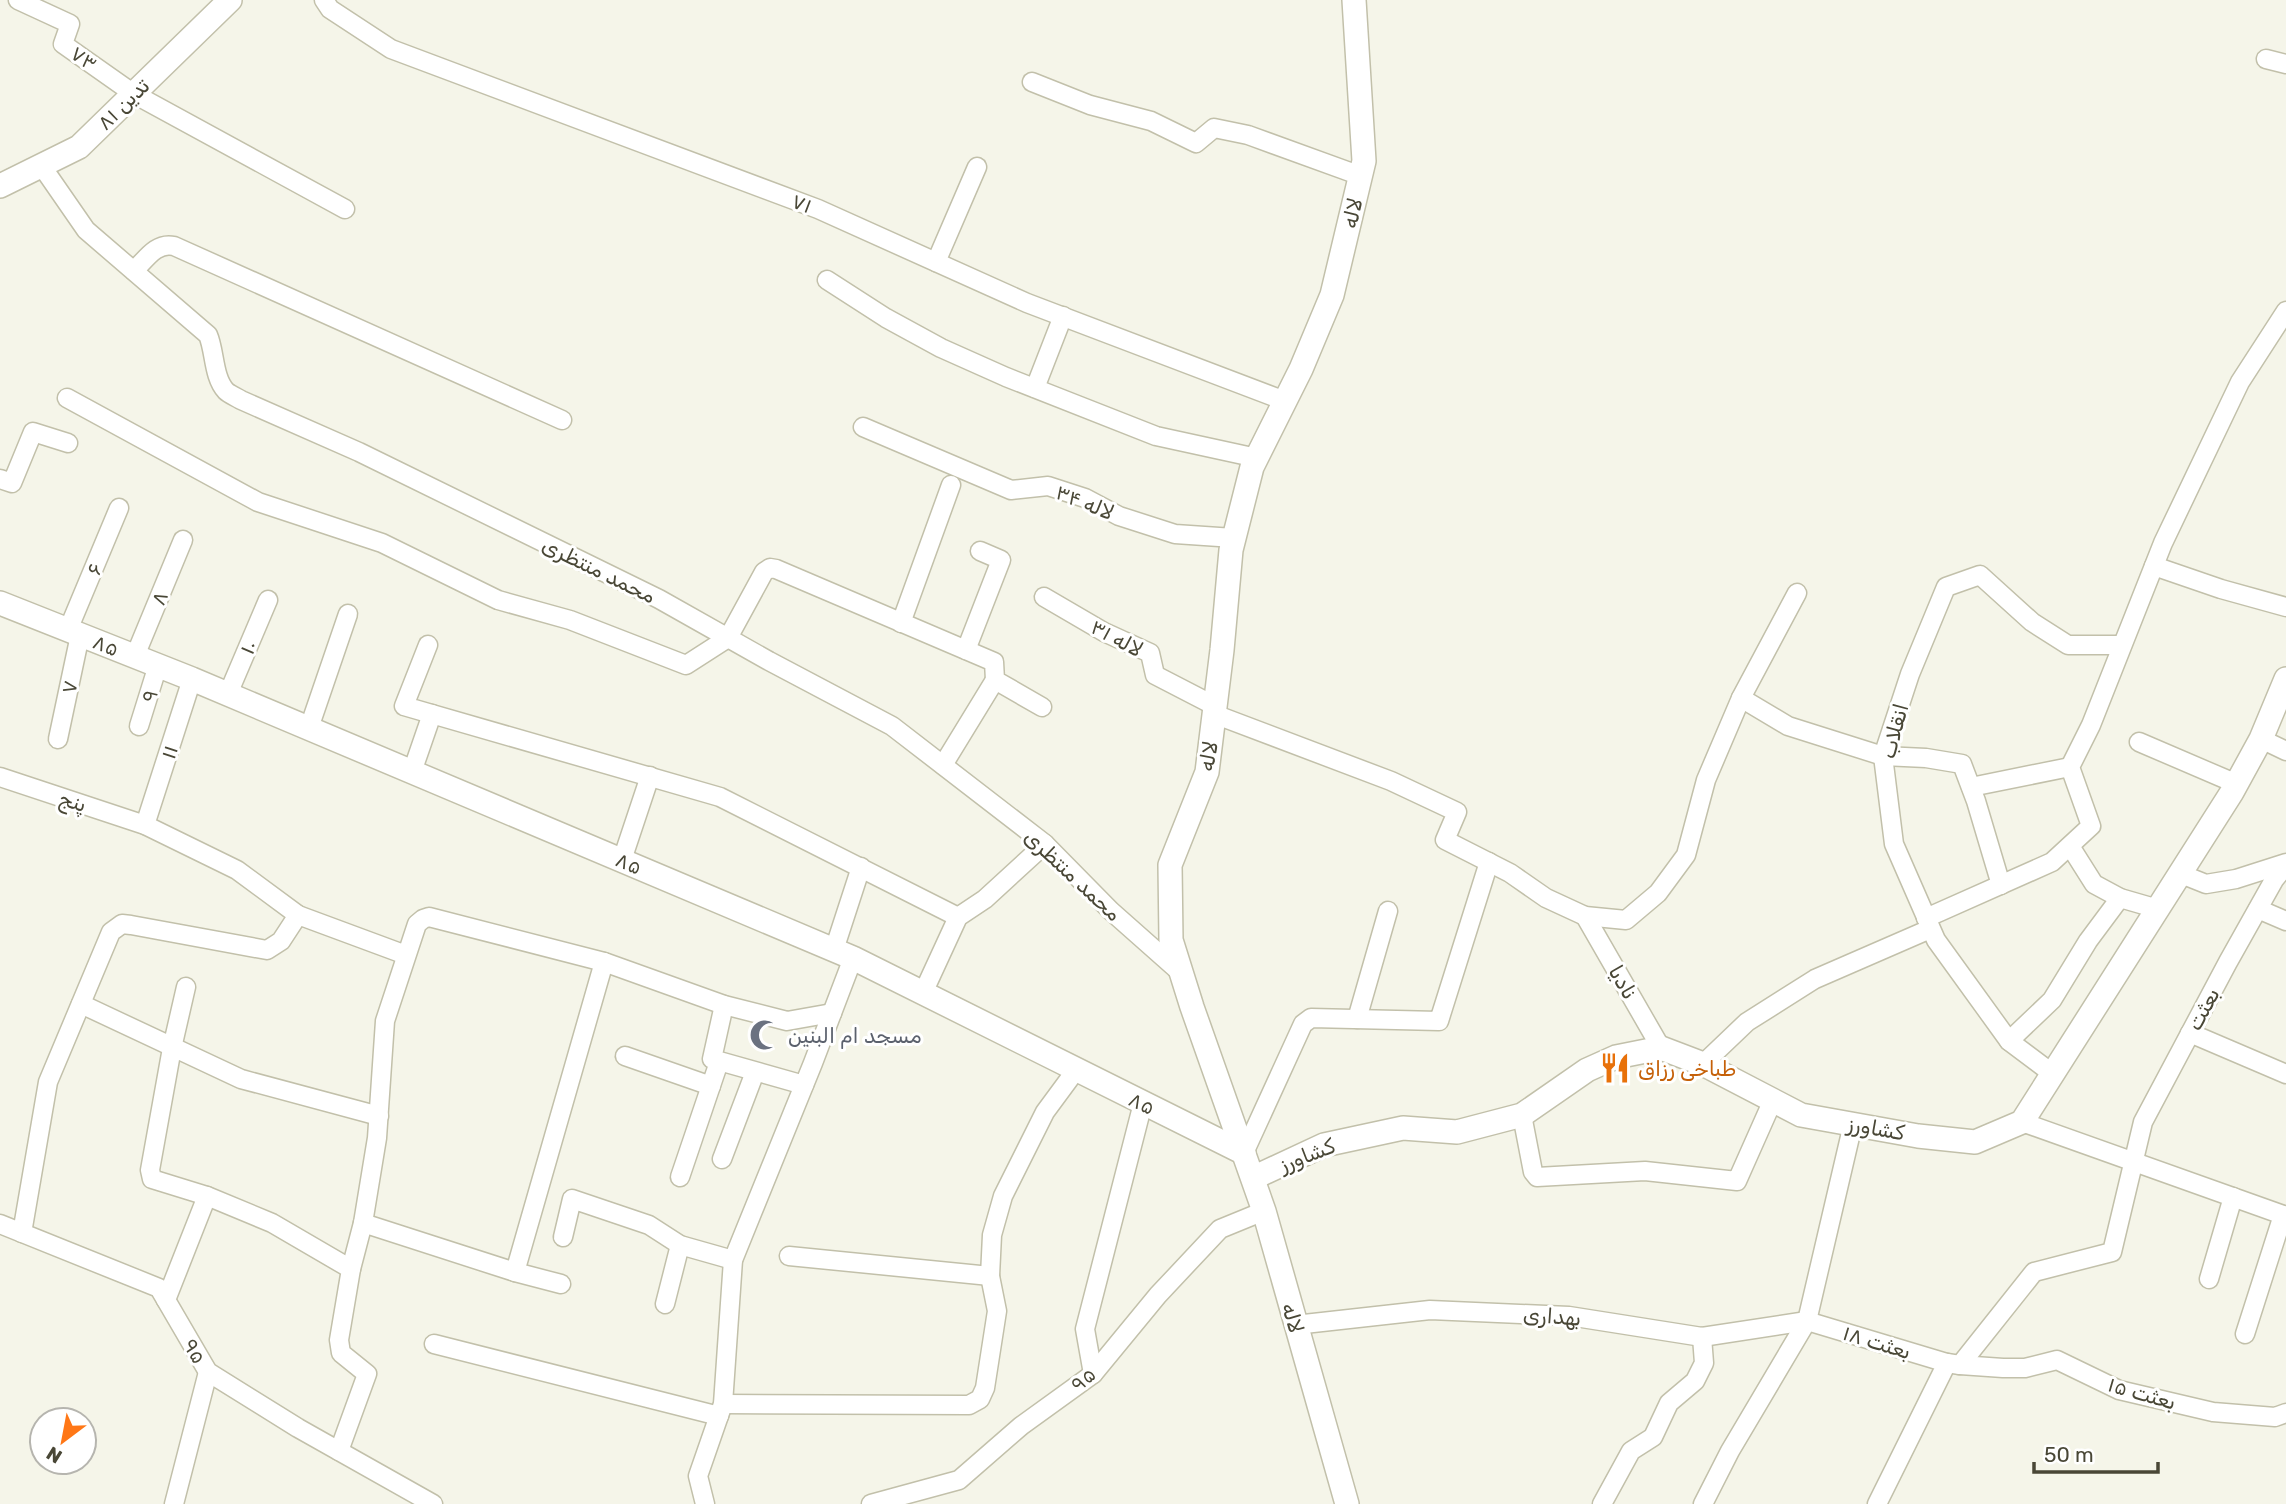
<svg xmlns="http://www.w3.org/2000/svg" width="2286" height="1504" viewBox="0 0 2286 1504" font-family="Rubik,'Noto Naskh Arabic',sans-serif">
<rect width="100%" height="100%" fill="#f5f5e9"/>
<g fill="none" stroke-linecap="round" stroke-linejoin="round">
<g stroke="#c2c0aa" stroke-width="21">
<g id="minor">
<polyline points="18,0 70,24 63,44 134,94 345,209"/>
<polyline points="324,0 330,9 391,49 818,209 1027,303 1285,401"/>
<polyline points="2266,59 2286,64"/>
<polyline points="1032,82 1090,105 1151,121 1196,143 1214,128 1248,135 1361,176"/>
<path d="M41 165 86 230 208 335C215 351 213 377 226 391 229 394 236 397 241 400L359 452 659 599 769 661 892 726 1045 844 1111 911 1181 973"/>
<polyline points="936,262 977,167"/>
<path d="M134 271C146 259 156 242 174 246L562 420"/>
<polyline points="827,280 886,318 941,348 1006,377 1156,436 1257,458"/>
<polyline points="1035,388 1063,316"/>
<polyline points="67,398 258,502 382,543 498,600 570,620 686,665 728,638 764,572 770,568 776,569 994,662 995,680 1042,707"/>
<polyline points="863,427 1011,490 1048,486 1085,498 1119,516 1175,534 1234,538"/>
<polyline points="0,479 12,483 33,432 68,443"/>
<polyline points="2154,566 2221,589 2286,607"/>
<polyline points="1044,597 1104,632 1150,653 1155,675 1215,706"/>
<polyline points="901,623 951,485"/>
<polyline points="68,630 119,508"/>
<polyline points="428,645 404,706 720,797 958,917"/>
<polyline points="966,650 1001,560 980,551"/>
<polyline points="135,656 183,540"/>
<polyline points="228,694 268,600"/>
<polyline points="1741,698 1788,726 1883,756 1926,758 1962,764 1976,801 2001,885"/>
<polyline points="1214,714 1391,781 1457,812 1445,840 1510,873 1546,898 1585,916 1626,920 1658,893 1686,855 1706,780 1741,698 1797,593"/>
<polyline points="139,726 158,665"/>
<polyline points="309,728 348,614"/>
<polyline points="58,739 80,635"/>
<polyline points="2261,739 2286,751"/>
<polyline points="2139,742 2237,784"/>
<polyline points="943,765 995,680"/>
<polyline points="412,772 432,714"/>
<polyline points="0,777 145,825 237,870 298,915 281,941 267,950 131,925 122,924 111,932 48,1082 22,1233"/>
<polyline points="1971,787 2070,767"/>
<polyline points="145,825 192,679"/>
<polyline points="2070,846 2094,884 2120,898 2158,909"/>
<polyline points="622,860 650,776"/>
<polyline points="2181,874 2206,884 2236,879 2286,863"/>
<polyline points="2258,909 2286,921"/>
<polyline points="298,915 406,955"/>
<polyline points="1585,916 1661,1048"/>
<polyline points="1926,918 2052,862 2091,826 2070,767 2091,725 2163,543 2240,382 2286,311"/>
<polyline points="834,950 861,867"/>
<polyline points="923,993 958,917 985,899 1045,844"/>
<polyline points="81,1004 241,1079 379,1116"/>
<polyline points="724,1005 712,1059 804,1085"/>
<polyline points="1357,1019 1388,911"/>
<polyline points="2190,1033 2286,1074"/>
<polyline points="2009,1041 2052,1000 2088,941 2120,898"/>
<polyline points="625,1056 711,1086"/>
<polyline points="1703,1064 1747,1022 1815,979 1930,929"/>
<polyline points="2053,1074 2009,1041 1936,940 1894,844 1883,756 1910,674 1946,587 1980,575 2032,622 2068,645 2122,645"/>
<polyline points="1522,1115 1533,1172 1537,1177 1645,1171 1737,1181 1773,1100"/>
<polyline points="2022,1122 2286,1216"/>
<polyline points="1244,1153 1303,1024 1311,1018 1439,1021 1489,862"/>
<polyline points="722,1159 755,1072"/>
<polyline points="680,1177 719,1062"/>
<polyline points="207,1196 272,1223 351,1269 339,1340 341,1353 367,1374 339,1451"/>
<polyline points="363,1223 377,1138 385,1021 417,924 423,919 429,917 604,962 724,1005 787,1021 832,1013"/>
<polyline points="0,1224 159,1288 208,1372 298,1428 433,1504"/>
<polyline points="563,1237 572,1199 649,1225 680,1245 733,1260"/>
<polyline points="789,1256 990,1276"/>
<polyline points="351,1269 363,1223 515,1272"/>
<polyline points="2209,1279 2233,1197"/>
<polyline points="561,1284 515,1272 604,962"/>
<polyline points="166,1300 207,1196 152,1179 150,1170 172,1048 186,987"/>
<polyline points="665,1304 680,1245"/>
<polyline points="1295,1325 1430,1310 1569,1316 1702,1337 1807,1321 1947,1363 1960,1365 2034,1272 2112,1252 2143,1122 2228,962 2274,880 2286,865"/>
<polyline points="2245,1334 2283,1215"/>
<polyline points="434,1344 719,1416"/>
<polyline points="1960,1365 2003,1368 2025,1368 2057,1360 2119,1390 2213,1412 2275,1417 2286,1413"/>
<polyline points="1093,1374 1085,1329 1143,1103"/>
<polyline points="723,1404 969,1405 980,1399 985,1388 997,1311 990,1276 992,1235 1003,1196 1045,1112 1076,1070"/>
<polyline points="174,1504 208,1372"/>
<polyline points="705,1504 698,1476 723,1404 733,1260 813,1063 853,958"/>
<polyline points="871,1504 959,1480 1021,1426 1093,1374 1158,1295 1220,1229 1264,1211"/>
<polyline points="1602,1504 1631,1451 1653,1437 1669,1403 1695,1381 1704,1363 1702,1337"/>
<polyline points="1703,1504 1730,1451 1807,1321 1853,1124"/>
<polyline points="1877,1504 1947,1363"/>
</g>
</g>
<g stroke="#c2c0aa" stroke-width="26">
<g id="tertiary">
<polyline points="0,186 79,147 230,0"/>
<polyline points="0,603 192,679 853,958 1244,1153"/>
<polyline points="1253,1178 1324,1145 1403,1128 1457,1132 1522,1115 1587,1070 1616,1057 1661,1048 1703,1064 1801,1115 1918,1136 1975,1142 2022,1122 2232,792 2261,739 2286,679"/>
<polyline points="1347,1504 1264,1211 1192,1007 1171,940 1170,865 1207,772 1222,650 1231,550 1252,467 1301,369 1332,295 1364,161 1354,0"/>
</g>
</g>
<use href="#minor" stroke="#fff" stroke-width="18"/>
<use href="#tertiary" stroke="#fff" stroke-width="23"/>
</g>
<defs>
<g id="mosque-bare" transform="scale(2.415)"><path d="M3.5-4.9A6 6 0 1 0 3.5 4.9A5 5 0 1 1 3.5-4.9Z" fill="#6b7280" stroke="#fff" stroke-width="2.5" paint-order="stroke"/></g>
<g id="restaurant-bare" transform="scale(2.415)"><path d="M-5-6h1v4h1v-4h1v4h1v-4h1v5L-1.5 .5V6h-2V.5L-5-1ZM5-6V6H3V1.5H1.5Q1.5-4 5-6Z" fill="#e8710a" stroke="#fff" stroke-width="2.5" paint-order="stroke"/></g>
</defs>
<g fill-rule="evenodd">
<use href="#mosque-bare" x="765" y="1035"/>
<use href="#restaurant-bare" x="1615" y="1068"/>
</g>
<g text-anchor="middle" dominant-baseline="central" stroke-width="6" stroke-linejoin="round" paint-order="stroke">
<g font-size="21" fill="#494736" stroke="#fff">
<text transform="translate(84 58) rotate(35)">۷۳</text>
<text transform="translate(123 104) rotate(-44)">تدین ۸۱</text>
<text transform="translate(802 203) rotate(21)">۷۱</text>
<text transform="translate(1352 213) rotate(-77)">لاله</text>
<text transform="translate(1085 502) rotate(22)">لاله ۳۴</text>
<text transform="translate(94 569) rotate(-67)">۶</text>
<text transform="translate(599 570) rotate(26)">محمد منتظری</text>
<text transform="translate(159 598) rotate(-67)">۸</text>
<text transform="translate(1117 638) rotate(28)">لاله ۳۱</text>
<text transform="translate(106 645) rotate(22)">۸۵</text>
<text transform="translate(248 647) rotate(-67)">۱۰</text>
<text transform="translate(69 687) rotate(-78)">۷</text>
<text transform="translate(149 696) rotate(-73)">۹</text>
<text transform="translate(1894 731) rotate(-75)">انقلاب</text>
<text transform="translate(169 752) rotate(-72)">۱۱</text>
<text transform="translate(1208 756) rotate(-80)">لاله</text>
<text transform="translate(73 801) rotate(18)">پنج</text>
<text transform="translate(629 863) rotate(23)">۸۵</text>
<text transform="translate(1073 875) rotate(43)">محمد منتظری</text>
<text transform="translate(1623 982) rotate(60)">نادیا</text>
<text transform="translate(2203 1009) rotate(-62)">بعثت</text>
<text transform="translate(1142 1103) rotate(26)">۸۵</text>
<text transform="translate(1876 1128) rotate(10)">کشاورز</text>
<text transform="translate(1307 1155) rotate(-21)">کشاورز</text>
<text transform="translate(1552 1316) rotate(4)">بهداری</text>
<text transform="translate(1293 1318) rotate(74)">لاله</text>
<text transform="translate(1877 1342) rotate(17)">بعثت ۱۸</text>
<text transform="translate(195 1351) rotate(60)">۹۵</text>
<text transform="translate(1083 1379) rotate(-40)">۹۵</text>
<text transform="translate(2142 1393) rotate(16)">بعثت ۱۵</text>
</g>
<g font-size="21" fill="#5b616d" stroke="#fff" text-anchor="start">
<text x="788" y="1035">مسجد ام البنین</text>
</g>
<g font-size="21" fill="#c56008" stroke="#fff" text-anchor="start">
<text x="1638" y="1068">طباخی رزاق</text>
</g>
</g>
<g transform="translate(63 1441) rotate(212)"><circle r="33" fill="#ffffff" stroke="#b6b5af" stroke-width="2"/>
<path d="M0-5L12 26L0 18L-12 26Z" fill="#ff7716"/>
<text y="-10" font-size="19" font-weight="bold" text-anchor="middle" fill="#494736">N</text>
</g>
<path d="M2034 1462v10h124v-10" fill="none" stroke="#494736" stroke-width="3.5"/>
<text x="2044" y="1462" font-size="21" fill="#494736" stroke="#ffffff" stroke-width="5" paint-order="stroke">50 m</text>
</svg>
